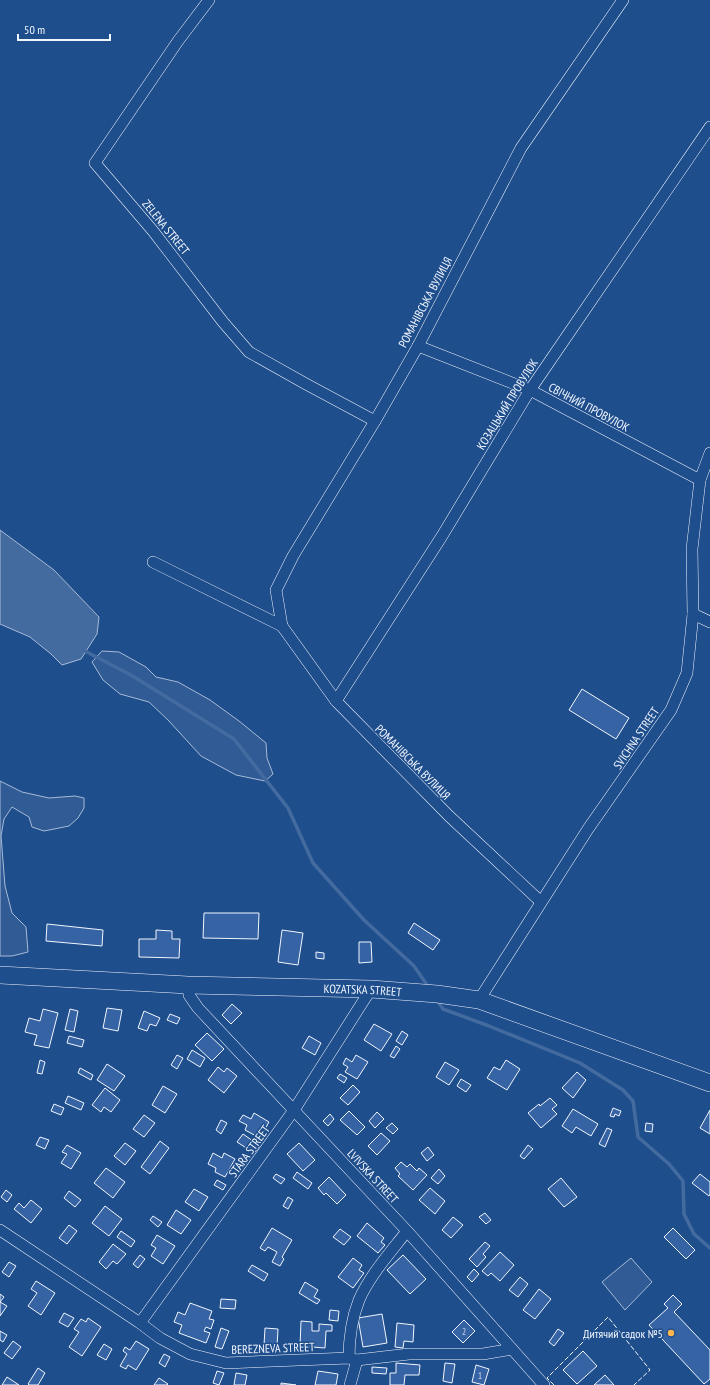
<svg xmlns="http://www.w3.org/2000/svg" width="710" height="1385" viewBox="0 0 710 1385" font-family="'PT Sans Narrow',sans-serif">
<rect width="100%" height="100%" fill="#1f4e8c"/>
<g fill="#305b95" stroke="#a8bbd7">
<polygon points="102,651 119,652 146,667 156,677 178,682 210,700 239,721 266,743 267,758 273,774 265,781 236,775 201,756 168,720 149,702 120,694 103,680 92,662"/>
<polygon points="0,781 22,792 49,798 75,796 84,798 84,808 78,818 69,826 44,831 32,827 29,817 12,807 4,819 1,836 5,886 12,913 26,927 28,952 12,956 0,956"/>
<polygon points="631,1258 652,1282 625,1310 602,1282"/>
</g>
<polygon fill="#446ba0" stroke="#a8bbd7" points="0,530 54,570 99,617 97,634 81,659 62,665 51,654 30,637 0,624"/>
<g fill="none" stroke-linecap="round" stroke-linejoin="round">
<g stroke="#446ba0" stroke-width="3.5">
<polyline points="83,650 131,675 234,739 288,808 313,863 364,920 414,966 429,988"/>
<polyline points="437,1000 443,1009 489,1026 580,1063 623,1090 633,1101 638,1137 669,1164 683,1181 684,1214 694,1234 710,1248"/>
</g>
</g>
<g fill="#3563a3" stroke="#f2f6ff">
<polygon points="582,689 629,718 616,739 569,710"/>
<polygon points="204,913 259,913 258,939 203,938"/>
<polygon points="414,923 440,940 433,950 408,933"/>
<polygon points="47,924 103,930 102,946 46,941"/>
<polygon points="156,930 172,931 172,939 180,939 179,958 139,957 139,939 156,939"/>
<polygon points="282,930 303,933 298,965 278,962"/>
<polygon points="359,942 371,942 372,962 359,963"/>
<polygon points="316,952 324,953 324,959 316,958"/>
<polygon points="232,1004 242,1013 231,1024 222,1015"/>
<polygon points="107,1008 122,1010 118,1031 103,1028"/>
<polygon points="43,1009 58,1013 49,1048 34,1045 37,1035 25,1032 29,1018 40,1021"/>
<polygon points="70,1009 78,1011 74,1032 65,1030"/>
<polygon points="144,1011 160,1018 156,1026 150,1024 147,1031 138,1028"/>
<polygon points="170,1014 180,1018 177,1024 167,1020"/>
<polygon points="374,1024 392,1034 381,1051 364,1040"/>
<polygon points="402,1031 408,1035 402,1045 396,1041"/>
<polygon points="207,1033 224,1049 212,1061 195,1045"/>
<polygon points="69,1036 84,1040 82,1047 67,1043"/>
<polygon points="309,1036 321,1043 315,1055 302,1048"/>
<polygon points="396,1046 400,1049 394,1058 390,1056"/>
<polygon points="192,1050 205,1058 200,1067 187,1059"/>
<polygon points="177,1055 183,1058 177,1069 171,1065"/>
<polygon points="356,1055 368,1062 357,1079 345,1072 348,1067 343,1064 346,1058 352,1062"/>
<polygon points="40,1060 45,1062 42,1074 37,1073"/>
<polygon points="506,1060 520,1069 507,1090 487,1078 494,1067 500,1070"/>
<polygon points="445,1062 459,1070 449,1085 436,1077"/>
<polygon points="107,1064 125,1076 114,1091 97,1080"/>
<polygon points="218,1067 224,1072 227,1068 237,1076 224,1093 208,1080"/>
<polygon points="80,1068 93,1075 91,1080 78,1073"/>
<polygon points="577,1072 586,1080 573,1098 562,1088"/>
<polygon points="340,1074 347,1078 344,1083 337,1078"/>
<polygon points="461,1079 471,1085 466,1092 457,1086"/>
<polygon points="353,1085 360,1092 348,1105 340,1098"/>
<polygon points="163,1086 177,1094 165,1113 152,1105"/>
<polygon points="105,1088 120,1100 111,1112 104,1107 101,1112 92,1105"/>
<polygon points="68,1096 84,1103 81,1110 65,1103"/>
<polygon points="550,1098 557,1105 552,1109 557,1114 541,1128 528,1113 539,1104 540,1106"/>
<polygon points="54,1104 64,1108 61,1115 51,1111"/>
<polygon points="613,1108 621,1111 619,1116 615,1114 614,1117 610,1116"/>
<polygon points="573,1109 598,1124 591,1136 576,1127 572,1133 562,1126"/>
<polygon points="710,1110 710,1134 700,1128"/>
<polygon points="349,1111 365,1127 357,1135 340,1120"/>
<polygon points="377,1112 384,1119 375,1128 369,1121"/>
<polygon points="254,1113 269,1122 260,1138 245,1130 247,1125 239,1121 243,1115 251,1119"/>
<polygon points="330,1114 334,1119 328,1126 323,1121"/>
<polygon points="144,1115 155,1123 144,1137 133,1129"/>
<polygon points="221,1120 227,1123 221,1134 216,1130"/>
<polygon points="392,1123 398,1129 393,1134 386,1128"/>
<polygon points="646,1123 653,1124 652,1132 645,1131"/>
<polygon points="607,1128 612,1130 605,1147 599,1144"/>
<polygon points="381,1133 390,1141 377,1155 368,1146"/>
<polygon points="243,1134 260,1146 254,1153 237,1142"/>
<polygon points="40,1137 49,1140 45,1149 36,1145"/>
<polygon points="160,1141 169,1148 150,1174 141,1167"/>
<polygon points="125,1143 136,1151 125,1165 114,1156"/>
<polygon points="299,1143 315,1160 303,1171 287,1154"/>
<polygon points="67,1145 81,1153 71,1169 61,1163 67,1154 62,1152"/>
<polygon points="528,1145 533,1149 524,1159 520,1156"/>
<polygon points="428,1147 434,1155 427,1161 421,1153"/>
<polygon points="213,1153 222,1158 224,1153 235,1159 225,1177 215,1172 216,1168 208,1164"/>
<polygon points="401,1162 407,1167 410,1164 417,1171 419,1168 427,1175 413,1190 398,1176 400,1174 395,1168"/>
<polygon points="106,1168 125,1182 113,1198 94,1183"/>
<polygon points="439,1169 445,1176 438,1184 431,1178"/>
<polygon points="297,1172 312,1183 308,1189 293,1178"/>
<polygon points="276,1174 285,1179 281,1184 273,1178"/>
<polygon points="700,1174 710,1182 710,1194 709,1196 692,1183"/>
<polygon points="329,1177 346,1195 337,1204 326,1193 324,1195 318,1188"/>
<polygon points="561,1178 577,1197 564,1207 548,1189"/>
<polygon points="217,1180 226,1185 223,1190 214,1185"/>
<polygon points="430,1188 445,1201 435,1214 419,1200"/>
<polygon points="194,1189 208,1197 199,1211 185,1202"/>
<polygon points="6,1190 12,1195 7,1202 1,1197"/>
<polygon points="69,1191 81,1200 75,1207 64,1198"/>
<polygon points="288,1197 293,1200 288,1209 283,1206"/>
<polygon points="31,1200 42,1209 31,1223 14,1209 19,1203 24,1208"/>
<polygon points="105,1206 122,1219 109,1236 92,1223"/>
<polygon points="176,1210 191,1220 181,1234 167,1225"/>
<polygon points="485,1213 491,1220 486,1224 479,1217"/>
<polygon points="153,1216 162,1222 158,1227 150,1220"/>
<polygon points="453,1217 463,1225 451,1238 442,1230"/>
<polygon points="367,1223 384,1238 381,1242 385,1245 378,1253 357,1236"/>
<polygon points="69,1225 77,1231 67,1244 59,1238"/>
<polygon points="272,1228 292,1240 282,1257 284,1259 280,1266 272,1262 277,1252 268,1247 265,1251 260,1248"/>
<polygon points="673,1228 695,1250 686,1259 664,1237"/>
<polygon points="340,1229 351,1237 344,1245 333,1237"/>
<polygon points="121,1231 135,1241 131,1247 117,1237"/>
<polygon points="157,1235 175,1246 163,1264 151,1256 156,1248 151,1245"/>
<polygon points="485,1242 490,1246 483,1254 486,1257 477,1267 469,1259"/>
<polygon points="113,1244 126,1254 117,1264 113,1261 106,1269 99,1262"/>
<polygon points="500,1252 514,1265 500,1281 491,1273 488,1276 482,1271"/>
<polygon points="140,1255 145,1259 138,1268 133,1264"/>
<polygon points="403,1255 426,1279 410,1294 387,1270"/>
<polygon points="353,1258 362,1265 359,1270 364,1273 353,1288 338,1277"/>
<polygon points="9,1262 16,1266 9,1277 2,1272"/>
<polygon points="252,1265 268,1274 264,1281 248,1271"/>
<polygon points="474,1269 479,1274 472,1282 467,1277"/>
<polygon points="520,1277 528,1284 518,1297 509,1290"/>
<polygon points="36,1281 55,1293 41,1315 28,1306 37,1293 31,1289"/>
<polygon points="305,1282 318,1290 314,1297 320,1300 317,1304 299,1293"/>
<polygon points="539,1289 551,1299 535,1319 523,1310"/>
<polygon points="0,1294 4,1297 0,1302 7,1306 0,1316"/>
<polygon points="673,1295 682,1304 674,1312 710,1350 710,1379 704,1384 649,1325 668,1308 664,1304"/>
<polygon points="221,1299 236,1300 235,1309 220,1308"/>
<polygon points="190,1303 212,1311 209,1319 214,1320 211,1329 206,1327 204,1331 210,1333 206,1343 179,1333 182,1325 174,1322 178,1312 185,1315"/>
<polygon points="330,1310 339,1311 338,1321 329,1320"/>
<polygon points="64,1313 74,1318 68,1327 59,1322"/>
<polygon points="382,1314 387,1343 363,1347 358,1318"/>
<polygon points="88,1318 101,1327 82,1356 69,1347 79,1332 74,1329 81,1319 86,1322"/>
<polygon points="464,1320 475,1331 463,1343 452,1332"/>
<polygon points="301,1321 312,1322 312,1331 319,1331 319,1324 332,1325 332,1331 326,1331 325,1348 300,1346"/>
<polygon points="397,1323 414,1325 413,1342 404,1341 403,1348 395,1347"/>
<polygon points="221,1328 229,1331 222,1349 215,1347"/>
<polygon points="265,1328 278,1329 277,1346 264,1345"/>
<polygon points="558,1329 564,1333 554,1346 549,1342"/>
<polygon points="0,1331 7,1335 3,1342 0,1340"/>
<polygon points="13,1341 21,1347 12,1359 4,1353"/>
<polygon points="136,1341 149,1349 136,1370 128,1365 126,1369 120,1366 127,1354 123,1351 125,1347 130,1350"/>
<polygon points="104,1344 112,1349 106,1360 97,1355"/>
<polygon points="583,1351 597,1366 577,1384 563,1370"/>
<polygon points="164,1354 170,1357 165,1367 159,1363"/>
<polygon points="396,1363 420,1365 419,1375 405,1375 404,1385 390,1385 390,1373 396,1373"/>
<polygon points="445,1363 455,1364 452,1383 443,1381"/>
<polygon points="476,1365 489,1369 484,1385 472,1382"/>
<polygon points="372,1367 387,1368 386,1374 372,1373"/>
<polygon points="38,1368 45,1373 38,1385 29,1385 28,1384"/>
<polygon points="217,1371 224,1373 219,1385 213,1383"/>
<polygon points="318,1371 338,1374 336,1385 315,1385"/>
<polygon points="236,1373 247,1375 245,1385 234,1385"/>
<polygon points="605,1375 614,1385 594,1385"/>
<polygon points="7,1377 19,1385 2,1385"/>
<polygon points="159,1378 168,1384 167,1385 154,1385"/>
<polygon points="281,1383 296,1385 281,1385"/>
</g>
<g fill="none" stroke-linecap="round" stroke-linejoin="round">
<g stroke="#f2f6ff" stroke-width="12">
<g id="street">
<polyline points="209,0 178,41 95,163 153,231 223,322 249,352 306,384 375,421"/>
<polyline points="418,346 530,390 700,480"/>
<polyline points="153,562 282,626"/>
<polyline points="693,614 710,622"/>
<polyline points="336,701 442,536 530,390 710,127"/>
<polyline points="541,902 449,816 336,701 282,626 276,590 293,556 375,421 418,346 521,148 623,0"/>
<polyline points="188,985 189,995 198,1008 407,1231 544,1385"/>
<polyline points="479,1000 588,829 671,710 687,673 693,614 692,549 700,480 710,453"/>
<polyline points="0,1230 140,1323 160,1338 190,1354 226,1363 349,1358 357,1360 409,1354 483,1354 512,1349"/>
<polyline points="140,1323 294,1110 371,989"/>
<path d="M349 1358C349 1339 352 1318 359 1300 370 1275 390 1253 407 1231"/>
<polyline points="350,1385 357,1360"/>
</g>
</g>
<g stroke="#f2f6ff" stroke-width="18">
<g id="primary">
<path id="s1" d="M0 975 188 985 371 989 437 994 479 1000 710 1083"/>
</g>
</g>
<use href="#street" stroke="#1f4e8c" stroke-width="11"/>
<use href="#primary" stroke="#1f4e8c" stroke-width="17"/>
<polyline stroke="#f2f6ff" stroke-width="1" stroke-dasharray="5 2" stroke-linecap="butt" points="554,1385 547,1378 608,1317 650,1370 634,1385"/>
</g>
<circle fill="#ffb74d" stroke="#1f4e8c" stroke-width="1.5" cx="671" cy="1333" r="4"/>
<g text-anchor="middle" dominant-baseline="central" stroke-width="3" stroke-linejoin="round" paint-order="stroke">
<g font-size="10" fill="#c3d1e8">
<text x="464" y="1331">2</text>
<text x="480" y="1375">1</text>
</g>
<g font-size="12" fill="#f2f6ff" stroke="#1f4e8c">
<text transform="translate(166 227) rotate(51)">ZELENA STREET</text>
<text transform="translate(425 302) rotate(-62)">РОМАНІВСЬКА ВУЛИЦЯ</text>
<text transform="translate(507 404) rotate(-58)">КОЗАЦЬКИЙ ПРОВУЛОК</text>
<text transform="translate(589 407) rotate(28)">СВІЧНИЙ ПРОВУЛОК</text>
<text transform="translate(636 738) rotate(-56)">SVICHNA STREET</text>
<text transform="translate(413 762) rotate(45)">РОМАНІВСЬКА ВУЛИЦЯ</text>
<text stroke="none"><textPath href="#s1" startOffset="363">KOZATSKA STREET</textPath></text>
<text transform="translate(249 1151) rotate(-54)">STARA STREET</text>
<text transform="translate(373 1176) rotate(47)">LVIVSKA STREET</text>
<text transform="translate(273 1348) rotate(-2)">BEREZNEVA STREET</text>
</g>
<g font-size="12" fill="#f2f6ff" stroke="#1f4e8c" text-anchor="end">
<text x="663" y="1333">Дитячий садок №5</text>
</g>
</g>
<path d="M18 34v6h92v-6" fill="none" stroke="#f2f6ff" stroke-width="2"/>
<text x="24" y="34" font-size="12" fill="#f2f6ff" stroke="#1f4e8c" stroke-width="3" paint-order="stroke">50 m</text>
</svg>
